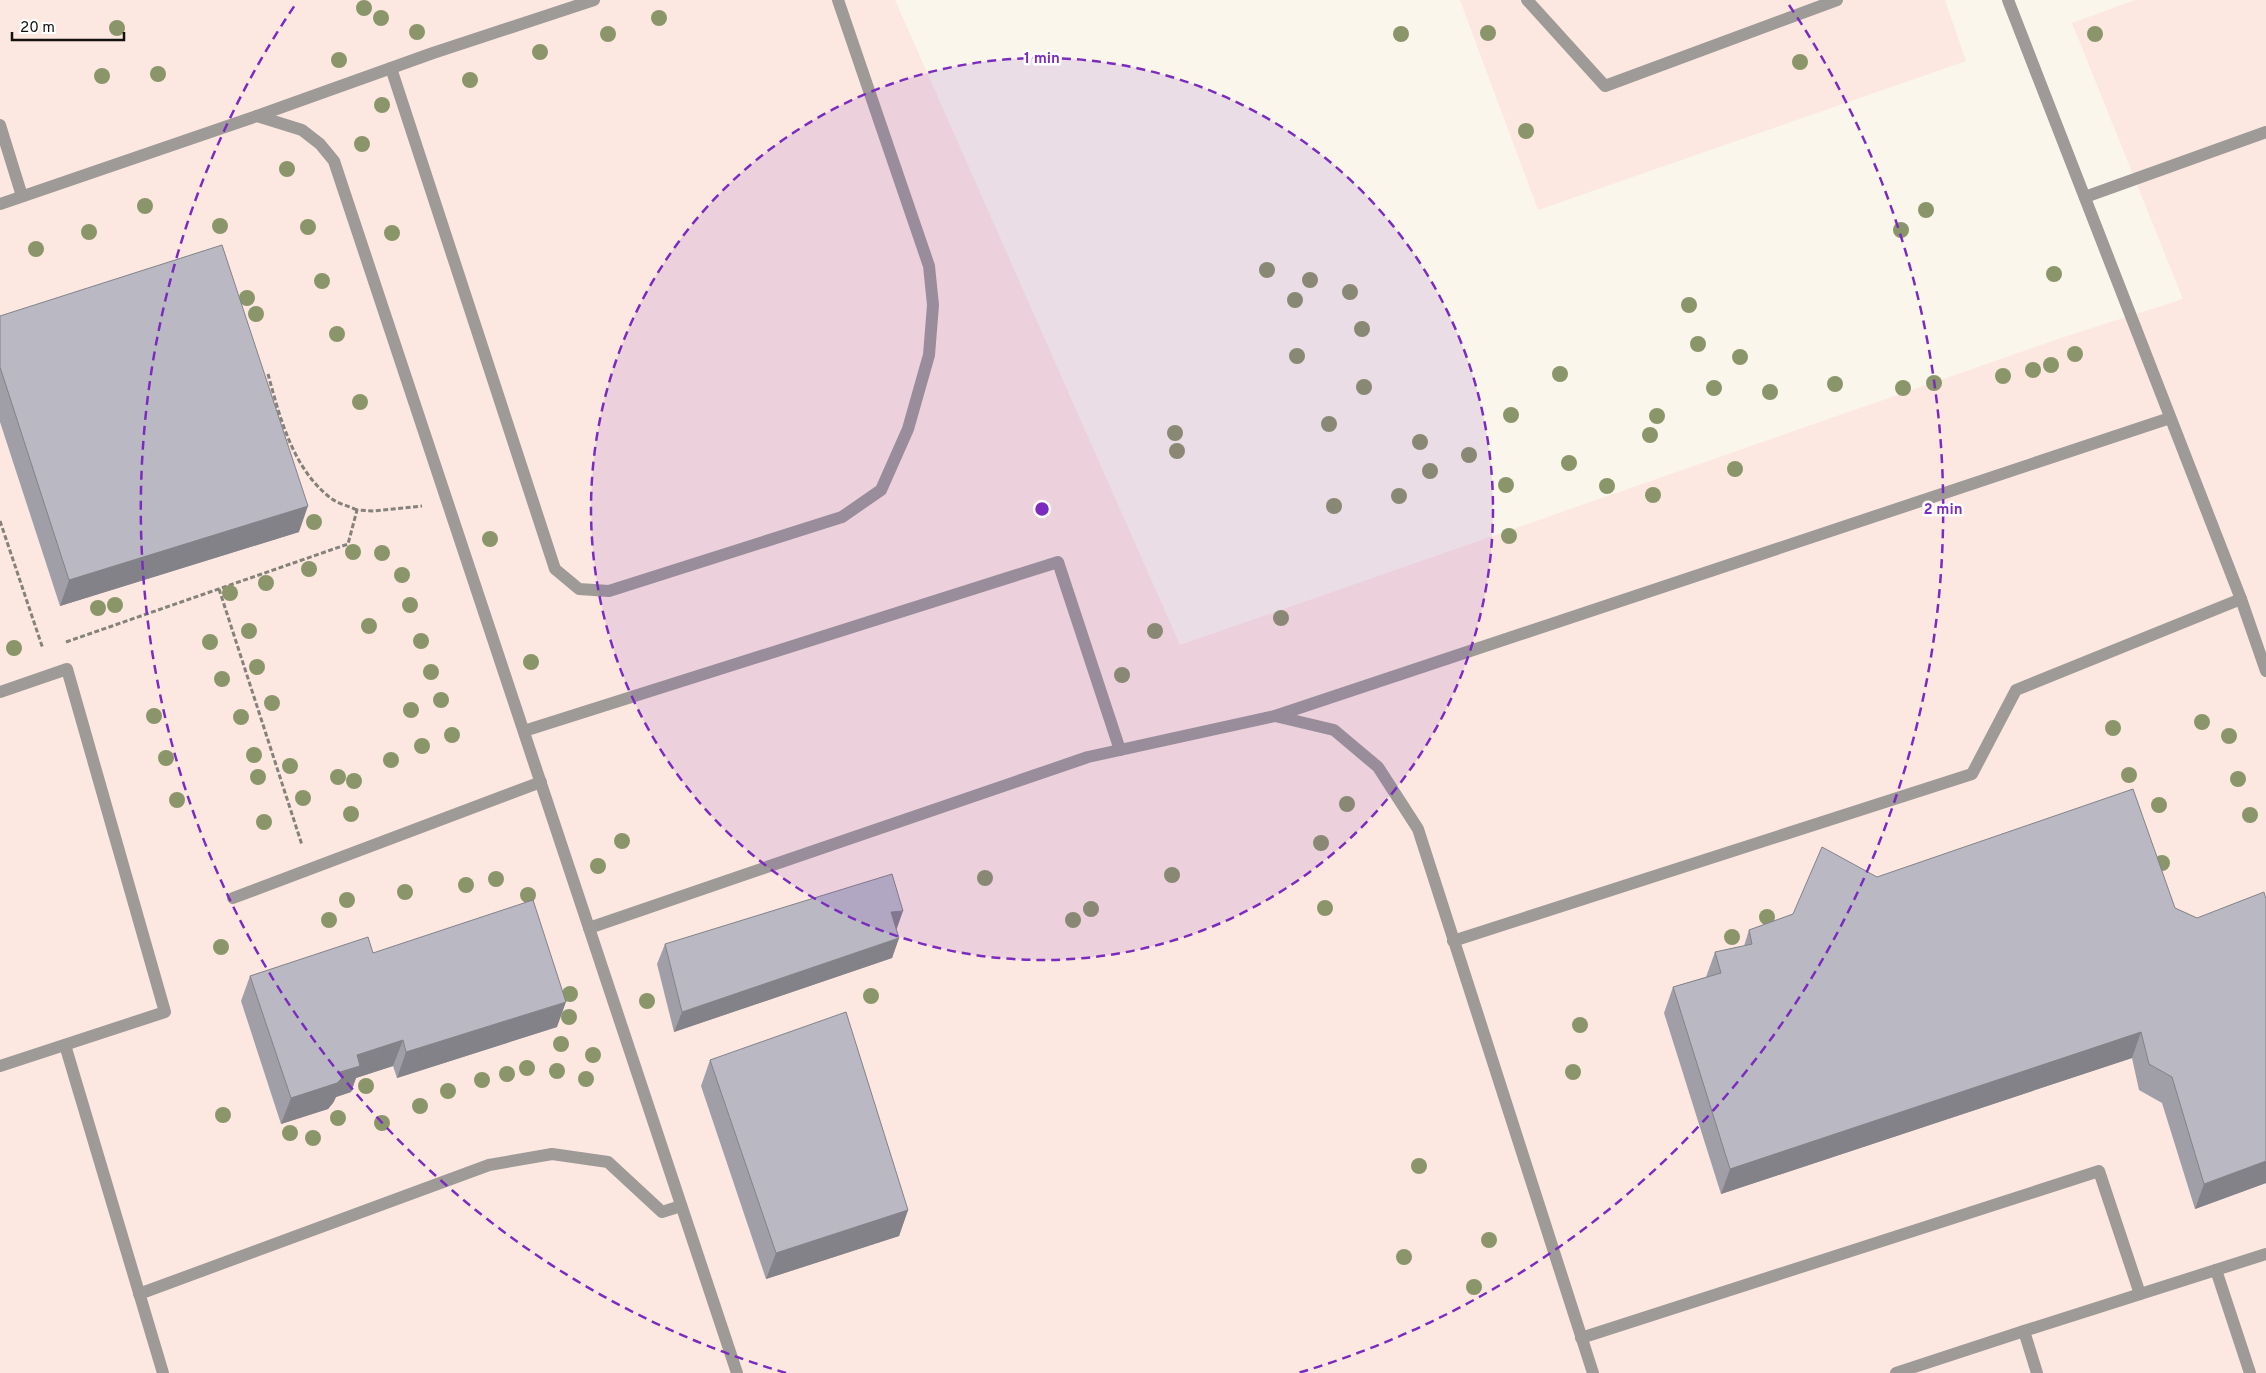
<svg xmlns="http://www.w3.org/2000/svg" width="2266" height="1373" viewBox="0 0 2266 1373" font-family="Overpass,sans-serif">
<rect width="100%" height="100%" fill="#faf6eb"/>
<g fill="#fce8e0">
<polygon points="0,0 895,0 1180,645 2061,338 2183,299 2072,23 2135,0 2266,0 2266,1373 0,1373"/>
<polygon points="1460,0 1945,0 1966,61 1538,210"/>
</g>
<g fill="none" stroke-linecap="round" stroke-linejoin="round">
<g stroke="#84827a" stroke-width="3" stroke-dasharray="5 2.5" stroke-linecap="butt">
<path d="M268 374C280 418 293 470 332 499 339 504 349 506 357 510"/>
<polyline points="0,521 43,649"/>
<polyline points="219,589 302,845"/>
<polyline points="66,642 348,544 357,510 374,511 422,506"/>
</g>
<g stroke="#9e9a97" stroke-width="12">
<polyline points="1527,0 1605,86 1837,0"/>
<polyline points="2008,0 2241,599 2266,671"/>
<polyline points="391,68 555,569 579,589 609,591 842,517 881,490 908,429 929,355 933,305 929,266 838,0"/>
<polyline points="257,116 433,53 594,0"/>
<polyline points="2085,197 2266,132"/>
<polyline points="0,204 257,116 302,130 320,144 334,161 737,1373"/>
<polyline points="0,692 67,669 165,1012 0,1066"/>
<polyline points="1275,716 2170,418"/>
<polyline points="524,731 1058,562 1120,750"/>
<polyline points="233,898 541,782"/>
<polyline points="589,928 1088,757 1275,716 1334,730 1378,767 1418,829 1593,1373"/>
<polyline points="1453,941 1972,774 2016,690 2241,599"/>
<polyline points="65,1045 163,1373"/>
<polyline points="2216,1270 2250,1373"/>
<polyline points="139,1294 489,1165 552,1154 608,1162 662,1212 681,1206"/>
<polyline points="1581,1338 2099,1171 2140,1294"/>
<polyline points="1896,1373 2024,1331"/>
<polyline points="2037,1373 2024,1331 2266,1254"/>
</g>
<polyline stroke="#9e9a97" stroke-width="12" points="0,125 22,196"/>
</g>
<g fill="#8a966a">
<circle cx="364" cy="8" r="8"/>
<circle cx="381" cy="18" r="8"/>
<circle cx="659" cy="18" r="8"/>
<circle cx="117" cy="28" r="8"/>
<circle cx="417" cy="32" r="8"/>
<circle cx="1488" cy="33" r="8"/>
<circle cx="608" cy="34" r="8"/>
<circle cx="1401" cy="34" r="8"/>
<circle cx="2095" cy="34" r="8"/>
<circle cx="540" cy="52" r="8"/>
<circle cx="339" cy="60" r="8"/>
<circle cx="1800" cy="62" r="8"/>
<circle cx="158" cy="74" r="8"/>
<circle cx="102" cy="76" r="8"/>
<circle cx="470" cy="80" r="8"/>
<circle cx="382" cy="105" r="8"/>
<circle cx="1526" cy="131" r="8"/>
<circle cx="362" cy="144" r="8"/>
<circle cx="287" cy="169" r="8"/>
<circle cx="145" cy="206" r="8"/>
<circle cx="1926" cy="210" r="8"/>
<circle cx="220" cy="226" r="8"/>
<circle cx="308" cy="227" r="8"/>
<circle cx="1901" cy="230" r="8"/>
<circle cx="89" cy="232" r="8"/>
<circle cx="392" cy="233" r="8"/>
<circle cx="36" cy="249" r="8"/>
<circle cx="1267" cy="270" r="8"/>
<circle cx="2054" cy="274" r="8"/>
<circle cx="1310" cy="280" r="8"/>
<circle cx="322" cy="281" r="8"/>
<circle cx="1350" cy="292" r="8"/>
<circle cx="247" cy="298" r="8"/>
<circle cx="1295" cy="300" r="8"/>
<circle cx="1689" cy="305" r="8"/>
<circle cx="256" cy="314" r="8"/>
<circle cx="1362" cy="329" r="8"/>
<circle cx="337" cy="334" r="8"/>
<circle cx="1698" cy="344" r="8"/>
<circle cx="2075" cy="354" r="8"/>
<circle cx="1297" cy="356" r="8"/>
<circle cx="1740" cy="357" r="8"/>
<circle cx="2051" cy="365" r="8"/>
<circle cx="2033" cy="370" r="8"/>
<circle cx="1560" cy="374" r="8"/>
<circle cx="2003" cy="376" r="8"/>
<circle cx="1934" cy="383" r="8"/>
<circle cx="1835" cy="384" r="8"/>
<circle cx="1364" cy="387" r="8"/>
<circle cx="1714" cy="388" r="8"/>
<circle cx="1903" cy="388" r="8"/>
<circle cx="1770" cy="392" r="8"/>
<circle cx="360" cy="402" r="8"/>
<circle cx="1511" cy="415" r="8"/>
<circle cx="1657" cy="416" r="8"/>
<circle cx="1329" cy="424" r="8"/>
<circle cx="1175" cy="433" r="8"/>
<circle cx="1650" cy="435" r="8"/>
<circle cx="1420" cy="442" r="8"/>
<circle cx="1177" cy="451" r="8"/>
<circle cx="1469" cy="455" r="8"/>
<circle cx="1569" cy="463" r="8"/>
<circle cx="1735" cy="469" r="8"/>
<circle cx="1430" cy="471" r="8"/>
<circle cx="1506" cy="485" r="8"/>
<circle cx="1607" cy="486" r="8"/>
<circle cx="1653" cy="495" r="8"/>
<circle cx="1399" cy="496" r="8"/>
<circle cx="1334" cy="506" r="8"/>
<circle cx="314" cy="522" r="8"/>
<circle cx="1509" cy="536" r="8"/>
<circle cx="490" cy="539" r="8"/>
<circle cx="353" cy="552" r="8"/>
<circle cx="382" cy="553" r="8"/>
<circle cx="309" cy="569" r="8"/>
<circle cx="402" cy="575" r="8"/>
<circle cx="266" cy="583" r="8"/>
<circle cx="230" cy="593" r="8"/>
<circle cx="115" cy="605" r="8"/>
<circle cx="410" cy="605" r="8"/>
<circle cx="98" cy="608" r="8"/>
<circle cx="1281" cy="618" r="8"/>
<circle cx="369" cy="626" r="8"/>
<circle cx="249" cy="631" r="8"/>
<circle cx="1155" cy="631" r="8"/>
<circle cx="421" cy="641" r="8"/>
<circle cx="210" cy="642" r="8"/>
<circle cx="14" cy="648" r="8"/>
<circle cx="531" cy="662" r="8"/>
<circle cx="257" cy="667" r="8"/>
<circle cx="431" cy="672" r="8"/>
<circle cx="1122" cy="675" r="8"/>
<circle cx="222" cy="679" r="8"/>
<circle cx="441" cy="700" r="8"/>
<circle cx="272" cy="703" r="8"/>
<circle cx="411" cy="710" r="8"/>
<circle cx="154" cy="716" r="8"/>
<circle cx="241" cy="717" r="8"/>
<circle cx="2202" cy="722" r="8"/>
<circle cx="2113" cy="728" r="8"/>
<circle cx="452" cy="735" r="8"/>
<circle cx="2229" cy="736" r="8"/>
<circle cx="422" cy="746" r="8"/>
<circle cx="254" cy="755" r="8"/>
<circle cx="166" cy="758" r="8"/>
<circle cx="391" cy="760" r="8"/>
<circle cx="290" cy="766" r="8"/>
<circle cx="2129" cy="775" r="8"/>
<circle cx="258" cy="777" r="8"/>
<circle cx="338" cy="777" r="8"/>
<circle cx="2238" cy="779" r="8"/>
<circle cx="354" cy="781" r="8"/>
<circle cx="303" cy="798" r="8"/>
<circle cx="177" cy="800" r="8"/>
<circle cx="1347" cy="804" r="8"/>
<circle cx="2159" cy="805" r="8"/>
<circle cx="351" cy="814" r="8"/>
<circle cx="2250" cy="815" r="8"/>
<circle cx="264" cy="822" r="8"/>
<circle cx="622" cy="841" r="8"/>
<circle cx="1321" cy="843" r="8"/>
<circle cx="2162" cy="863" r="8"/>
<circle cx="598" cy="866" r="8"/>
<circle cx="1172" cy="875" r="8"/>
<circle cx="985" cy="878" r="8"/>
<circle cx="496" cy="879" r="8"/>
<circle cx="466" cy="885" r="8"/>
<circle cx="405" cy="892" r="8"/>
<circle cx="528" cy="895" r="8"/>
<circle cx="347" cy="900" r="8"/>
<circle cx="1325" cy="908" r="8"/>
<circle cx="1091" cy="909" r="8"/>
<circle cx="1767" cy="917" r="8"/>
<circle cx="329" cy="920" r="8"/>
<circle cx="1073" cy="920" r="8"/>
<circle cx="1732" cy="937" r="8"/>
<circle cx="221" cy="947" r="8"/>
<circle cx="570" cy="994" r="8"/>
<circle cx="871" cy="996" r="8"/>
<circle cx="647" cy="1001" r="8"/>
<circle cx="569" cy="1017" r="8"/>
<circle cx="1580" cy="1025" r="8"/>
<circle cx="561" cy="1044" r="8"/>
<circle cx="593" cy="1055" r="8"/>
<circle cx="527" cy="1068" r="8"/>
<circle cx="557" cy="1071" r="8"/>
<circle cx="1573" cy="1072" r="8"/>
<circle cx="507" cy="1074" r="8"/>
<circle cx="586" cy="1079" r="8"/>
<circle cx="482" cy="1080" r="8"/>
<circle cx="366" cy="1086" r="8"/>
<circle cx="448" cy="1091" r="8"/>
<circle cx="420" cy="1106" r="8"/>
<circle cx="223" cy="1115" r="8"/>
<circle cx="338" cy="1118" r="8"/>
<circle cx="382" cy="1123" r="8"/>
<circle cx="290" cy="1133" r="8"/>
<circle cx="313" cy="1138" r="8"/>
<circle cx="1419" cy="1166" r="8"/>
<circle cx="1489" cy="1240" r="8"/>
<circle cx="1404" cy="1257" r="8"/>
<circle cx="1474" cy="1287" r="8"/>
</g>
<g fill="#a09fa8">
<polygon points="0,316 299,532 60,606 0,422"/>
<polygon points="1877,877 2175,908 2197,918 2266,899 2266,1183 2195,1209 2162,1103 2139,1090 2132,1058 1721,1194 1664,1013 1673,987 1706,977 1715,952 1744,946 1749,930 1793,914"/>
<polygon points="899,938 892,958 674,1032 657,964 665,944"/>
<polygon points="373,953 557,1027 397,1078 393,1066 356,1078 351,1092 336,1097 333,1103 328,1109 281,1124 241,1001 250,976"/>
<polygon points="710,1060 908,1210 899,1236 766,1279 701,1086"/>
</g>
<g fill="#828288">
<polygon points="308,506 299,532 60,606 69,580"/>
<polygon points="903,911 896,931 891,912"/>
<polygon points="899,938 892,958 674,1032 682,1012"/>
<polygon points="566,1002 557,1027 397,1078 406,1052"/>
<polygon points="2141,1032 2132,1058 1721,1194 1730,1169"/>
<polygon points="403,1040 393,1066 356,1078 351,1092 336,1097 333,1103 328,1109 281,1124 291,1098 340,1072 357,1055"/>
<polygon points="2266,1161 2266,1183 2195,1209 2204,1184"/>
<polygon points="908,1210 899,1236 766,1279 776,1253"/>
</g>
<g fill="#bab9c3" stroke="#828288">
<polygon points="222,245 308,506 69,580 0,367 0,316"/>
<polygon points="2133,789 2175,908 2197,918 2264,892 2266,899 2266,1161 2204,1184 2172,1077 2149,1064 2141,1032 1730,1169 1673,987 1721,973 1715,952 1752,944 1749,930 1793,914 1822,847 1877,877"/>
<polygon points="892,874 903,911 891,912 899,938 682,1012 665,944"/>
<polygon points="533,900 566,1002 406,1052 403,1040 357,1055 360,1066 340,1072 343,1077 337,1083 291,1098 250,976 368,937 373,953"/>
<polygon points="846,1012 908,1210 776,1253 710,1060"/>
</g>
<circle cx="1042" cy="509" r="451" fill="#7b2cbf" fill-opacity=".12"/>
<g fill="none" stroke="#7b2cbf" stroke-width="2.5" stroke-dasharray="9 6">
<circle cx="1042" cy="509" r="451"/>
<path d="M786 1373A901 901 0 0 1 295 5M1789 5A901 901 0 0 1 1298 1373"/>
</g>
<circle cx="1042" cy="509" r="8" fill="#7b2cbf" stroke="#fff" stroke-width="2.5"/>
<g font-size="15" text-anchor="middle" font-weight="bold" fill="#7b2cbf" stroke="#fff" stroke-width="5" stroke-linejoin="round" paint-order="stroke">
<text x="1042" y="63">1 min</text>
<text x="1943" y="514">2 min</text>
</g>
<path d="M12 32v8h112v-8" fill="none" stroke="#13120e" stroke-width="2.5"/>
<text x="20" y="32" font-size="15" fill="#13120e" stroke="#ffffff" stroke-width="4" paint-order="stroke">20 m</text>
</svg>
